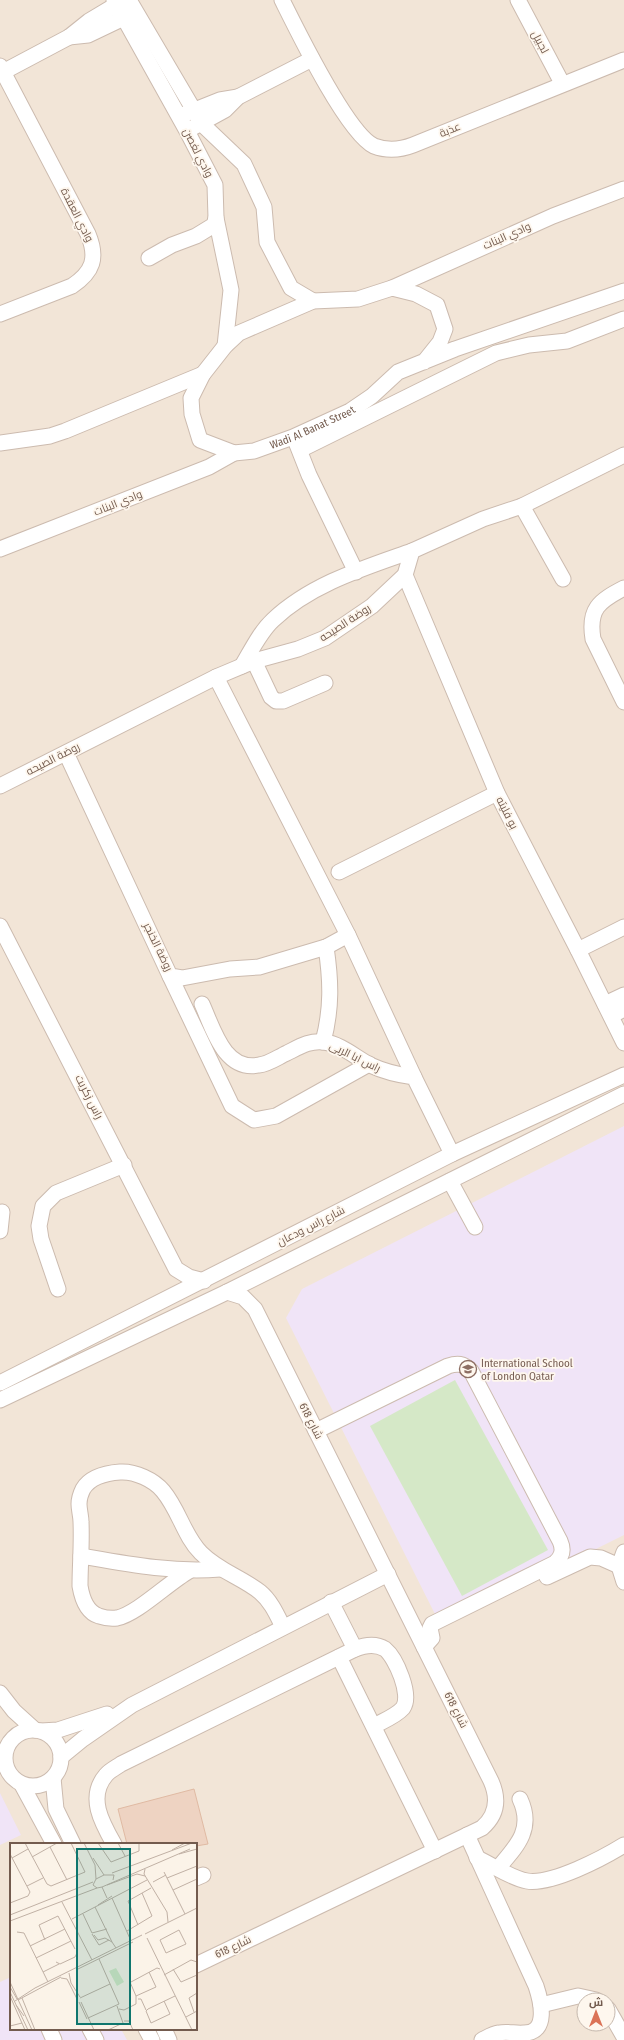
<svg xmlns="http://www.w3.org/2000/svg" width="624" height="2040" viewBox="0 0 624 2040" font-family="'Fira Sans Condensed',Cairo,sans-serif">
<rect width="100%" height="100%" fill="#fbf3e8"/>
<path fill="#f2e5d7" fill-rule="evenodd" d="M0 0H624V2040H0ZM11 1844H196V2029H11ZM584 2000H608V2024H584Z"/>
<g fill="#f0e4f7">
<polygon points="624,1126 624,1535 441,1626 286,1318 302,1289"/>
<polygon points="0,1793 21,1835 0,1845"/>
<polygon points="11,1977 11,2029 121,2029 127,2040 0,2040 0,1982"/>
</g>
<polygon fill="#d5e8c7" points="455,1380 548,1550 462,1596 370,1426"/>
<polygon fill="#eed3c2" stroke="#e0baa3" points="194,1789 208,1844 196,1846 196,1844 127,1844 118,1809"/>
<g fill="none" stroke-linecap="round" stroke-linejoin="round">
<g stroke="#ccbbaf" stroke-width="17">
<g id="minor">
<polyline points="114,0 187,131 215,185 216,218 231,290 225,346"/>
<polyline points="129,0 202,124 244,164 264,207 267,242 291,288 313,301"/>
<path d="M282 0C297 30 347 133 374 146 387 151 400 150 413 145L624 60"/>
<polyline points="518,0 562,83"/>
<polyline points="69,37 88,35 132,14"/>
<path d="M0 66 88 234C98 258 93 272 72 286L0 314"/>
<polyline points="3,72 69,37 89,21 124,0"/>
<polyline points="185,114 220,100 238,97"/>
<polyline points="194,127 225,110 238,97 312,59"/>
<polyline points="149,258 172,245 196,236 214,225 216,218"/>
<polyline points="392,288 553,216 624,189"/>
<path id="s1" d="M424 362 440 342 445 329 437 305 416 294 392 288 358 299 313 301 239 333 225 346 203 374 191 398 192 414 200 440 234 453 254 451 293 437 350 411 372 396 398 372 455 349 624 291"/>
<polyline points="296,442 309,475 356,572"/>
<polyline points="0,443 50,436 65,431 203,374"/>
<polyline points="300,450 496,353 529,345 567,341 624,319"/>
<polyline points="522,506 563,579"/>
<polyline points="0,549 209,467 234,453"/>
<polyline points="405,575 497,793 578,950 624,1043"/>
<path d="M624 588C599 601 588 609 593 639L624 702"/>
<polyline points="254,661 271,697 276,701 283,701 325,683"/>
<path d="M242 666C251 651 260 632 273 620 311 584 364 568 412 551"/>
<polyline points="216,677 348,935 414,1077"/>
<polyline points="66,753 170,976 182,978 230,969 259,967 326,947 348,935"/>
<polyline points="0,786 216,677 254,661 298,649 325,638 372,606 405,575 412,551 483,519 522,506 624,455"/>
<polyline points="339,872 497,793"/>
<polyline points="0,926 176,1269 189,1277 204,1281"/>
<polyline points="578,950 624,927"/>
<polyline points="170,976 232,1106 254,1120 276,1116 369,1064"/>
<path d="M202 1004C213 1028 224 1072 259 1065 269 1064 278 1057 287 1053 299 1047 310 1040 324 1042 341 1044 355 1057 370 1065 385 1072 398 1075 414 1077L452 1154"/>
<polyline points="605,1004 624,995"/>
<polyline points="611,1016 624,1009"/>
<path d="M323 1042C332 1008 331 981 326 947"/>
<polyline points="450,1181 475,1227"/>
<polyline points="0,1231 2,1212"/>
<polyline points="58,1289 41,1239 39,1226 43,1206 56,1193 124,1165"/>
<polyline points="0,1383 452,1154 624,1075"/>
<polyline points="0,1400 227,1292 624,1094"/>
<path d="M316 1431 448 1366C457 1363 463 1363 471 1371L560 1541C564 1550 562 1557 555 1563L432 1624 430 1628 432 1638 424 1647"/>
<polyline points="624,1552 619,1566 624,1582"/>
<path d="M81 1556C127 1564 173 1573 220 1569"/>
<path d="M189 1571C168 1583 137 1614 117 1618 110 1619 105 1618 99 1616 86 1612 82 1598 80 1586 80 1565 82 1544 81 1522 81 1516 79 1510 79 1504 79 1500 81 1493 83 1489 90 1477 107 1473 120 1472 135 1471 154 1480 163 1491 179 1510 184 1536 201 1553 219 1571 241 1577 260 1592 271 1601 277 1615 283 1627"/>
<polyline points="547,1577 590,1557 601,1558 619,1566"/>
<polyline points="331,1602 355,1649"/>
<polyline points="339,1657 435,1851"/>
<polyline points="0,1693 14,1711 35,1730"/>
<circle cx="33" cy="1758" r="28"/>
<polyline points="41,1731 58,1730 107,1714"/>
<polyline points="61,1757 83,1739 132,1705 388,1574"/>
<polyline points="53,1778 56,1809 73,1844"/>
<polyline points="22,1785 54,1844"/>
<path d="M467 1835 536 1986C541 2001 549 2033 524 2033 515 2034 508 2031 499 2033 493 2034 488 2037 482 2040"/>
<path d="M114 1844C102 1823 87 1797 106 1775 110 1770 117 1767 121 1764L355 1649C365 1645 375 1643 385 1649 396 1658 412 1695 403 1708 396 1716 383 1721 374 1726"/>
<path d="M477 1858C493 1865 510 1878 527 1881 552 1885 603 1858 624 1845"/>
<path d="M498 1868C517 1846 534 1829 520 1799"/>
<polyline points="196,1878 203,1875"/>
<path d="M196 1965 482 1828C497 1815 499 1799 491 1781L255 1309 243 1297 227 1292"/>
<polyline points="541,2005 578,1996 596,2000"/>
<polyline points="608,2009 624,2037"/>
<polyline points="49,2029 54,2040"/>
<polyline points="90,2029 96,2040"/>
<polyline points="146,2029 152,2040"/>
<polyline points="164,2029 169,2040"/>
</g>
</g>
<use href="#minor" stroke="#fff" stroke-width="15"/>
</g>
<defs>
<g id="school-ring" transform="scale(0.9)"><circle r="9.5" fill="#fef7ee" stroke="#8d6e63" stroke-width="1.5"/><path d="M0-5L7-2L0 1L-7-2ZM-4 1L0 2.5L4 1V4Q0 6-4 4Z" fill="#8d6e63"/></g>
</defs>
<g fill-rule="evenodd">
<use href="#school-ring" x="468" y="1369"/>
</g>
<g text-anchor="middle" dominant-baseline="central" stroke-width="3.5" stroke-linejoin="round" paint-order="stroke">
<g font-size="11" fill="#735b4e" stroke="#fef7ee">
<text transform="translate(540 42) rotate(62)">لجبيل</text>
<text transform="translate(450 130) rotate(-22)">عذبة</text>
<text transform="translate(198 153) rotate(63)">وادي لغصن</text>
<text transform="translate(77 215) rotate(63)">وادي العقدة</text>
<text transform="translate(507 236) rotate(-24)">وادي البنات</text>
<text stroke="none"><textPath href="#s1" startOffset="519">Wadi Al Banat Street</textPath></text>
<text transform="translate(118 503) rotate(-22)">وادي البنات</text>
<text transform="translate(345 623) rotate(-33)">روضة الصيحه</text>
<text transform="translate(53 759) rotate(-27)">روضة الصيحه</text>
<text transform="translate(507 813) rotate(63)">بو فليته</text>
<text transform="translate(158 947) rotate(64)">روضة الخنجر</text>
<text transform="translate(355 1057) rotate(26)">راس ابا الربى</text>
<text transform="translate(89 1097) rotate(63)">راس زكريت</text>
<text transform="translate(311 1226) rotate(-27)">شارع راس ودعان</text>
<text transform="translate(311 1421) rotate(63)">شارع 618</text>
<text transform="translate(456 1710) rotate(63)">شارع 618</text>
<text transform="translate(233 1947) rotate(-25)">شارع 618</text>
</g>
<g font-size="11" fill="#785e54" stroke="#fef7ee" text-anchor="start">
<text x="481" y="1363">International School<tspan x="481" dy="13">of London Qatar</tspan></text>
</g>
</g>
<g transform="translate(10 1843)">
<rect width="187" height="187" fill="#fbf3e8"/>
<path d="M106 125 114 139 107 143 99 128Z" fill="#d5e8c7"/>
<path fill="none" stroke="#c1b1a5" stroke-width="1" d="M15 0 37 41 41 43 75 29 61 0M74 0 85 22 86 36M88 0 101 19 129 8V0M108 0 115 13M40 4 57 37M162 7 175 0M0 11 20 49 18 53 0 60M169 11 187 6M22 14 47 0M2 15 18 6M83 15 94 32M135 26 134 31 157 69 158 79M154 29 175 71M102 30 182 0M157 35 187 23M103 37 104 32H94L86 36 83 42 87 45 92 44 180 6M143 39 156 32M97 42 127 31 135 33M17 43 33 35M92 44 97 55M163 47 187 36M102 55 121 98M52 59 82 117M88 62 102 53M85 64 102 99M73 71 82 90 97 86M0 72 83 39M62 76 137 37M0 78 87 45M128 82 118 58 141 45M169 87 176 101 156 110 150 97ZM117 88 142 73 132 50M7 89 14 90 38 139M82 91 89 102 99 97M135 91 187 65M84 92 88 97 95 95 102 99 106 105M137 95 182 187M35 97 29 82 48 73 65 106M20 103 55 86M26 115 61 98M46 119 50 121 65 114 67 110M68 126 123 99M163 126 171 139 187 132M33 129 49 121M139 129 146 144 126 153 120 139H121L147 125 150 126M59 130 61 140 70 154M154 132 181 117 187 119M51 135 57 136 67 156M0 139 22 187M0 144 7 156M0 149 18 187M0 153 15 187M12 155 25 187M70 155 100 141M128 156H131L136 167M8 157 51 134M5 158 25 145 132 92M154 158 160 171 141 180 136 168 138 166 165 153M69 159 77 176M71 159 84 187M6 162 14 173M109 166 114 167 126 161V153M184 169 179 155 187 150M176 174 187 168M78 175 109 161 89 116M114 178H119L123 187M0 183 12 180M98 187 113 180 107 163"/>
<path fill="#0f766e" fill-opacity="0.15" stroke="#0f766e" stroke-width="2" d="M67 6H120V181H67Z"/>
<rect width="187" height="187" fill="none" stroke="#735b4e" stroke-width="2"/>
</g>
<g transform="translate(596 2012)"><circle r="19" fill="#fef7ee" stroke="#c6b9ae"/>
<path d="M0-3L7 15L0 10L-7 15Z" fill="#db7357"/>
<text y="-6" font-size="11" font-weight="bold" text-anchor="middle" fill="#735b4e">ش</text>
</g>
</svg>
